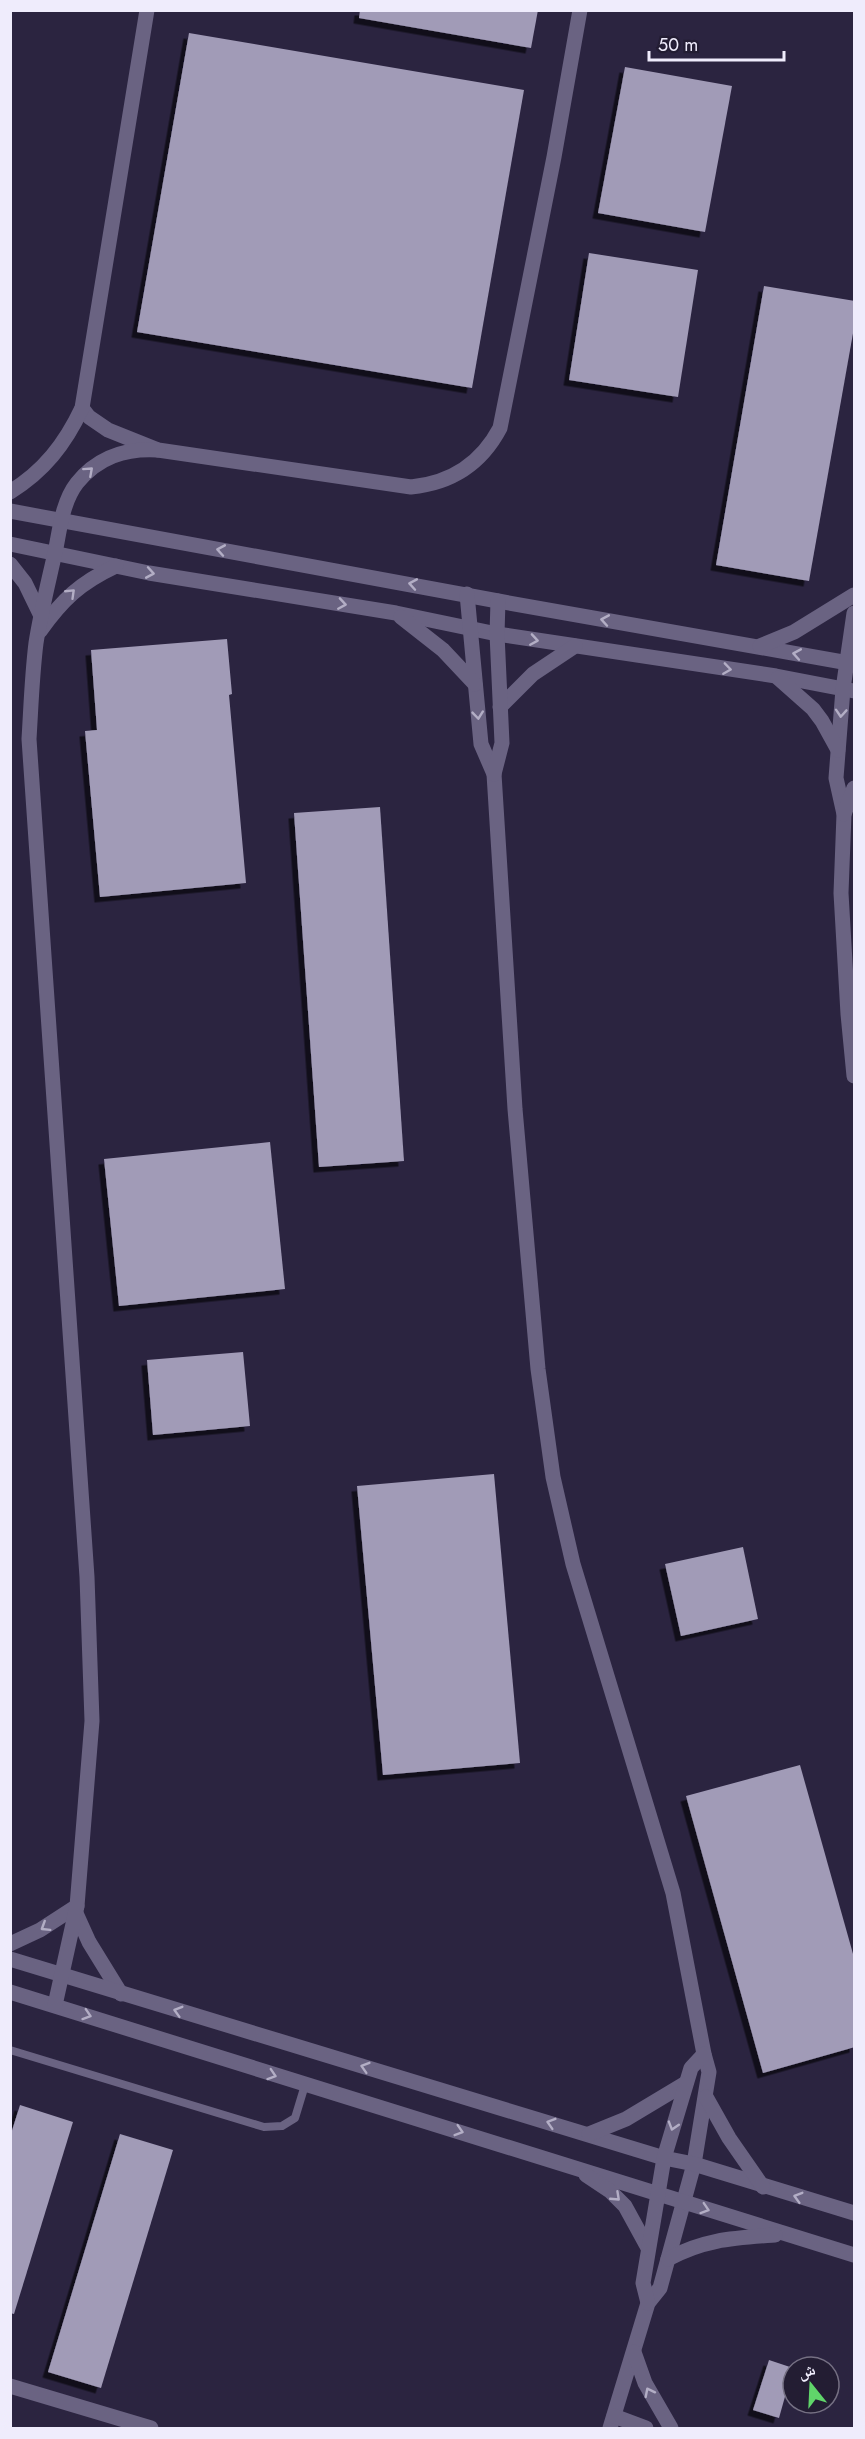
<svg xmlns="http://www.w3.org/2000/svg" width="865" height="2439" viewBox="0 0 865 2439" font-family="Jost,'Noto Naskh Arabic',sans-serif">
<defs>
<filter id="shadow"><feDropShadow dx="-5.5" dy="5.5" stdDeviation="0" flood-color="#0009"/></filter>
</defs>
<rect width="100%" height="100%" fill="#231d33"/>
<path fill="#2b2440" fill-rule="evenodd" d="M11 11H854V2428H11ZM793 2367H829V2403H793Z"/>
<g fill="#a19bb7" filter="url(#shadow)">
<polygon points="360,10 538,10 531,48 359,18"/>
<polygon points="189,33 524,90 472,388 137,332"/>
<polygon points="625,67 732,86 705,232 598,213"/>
<polygon points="589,253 698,270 678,397 569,380"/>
<polygon points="764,286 855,301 855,322 809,581 716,565"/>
<polygon points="227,639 232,694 229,695 246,883 100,897 85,731 97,730 91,650"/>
<polygon points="380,807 404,1161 319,1167 294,813"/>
<polygon points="270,1142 285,1289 119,1306 104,1159"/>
<polygon points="243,1352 250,1426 153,1435 147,1360"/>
<polygon points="494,1474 520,1763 383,1775 357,1486"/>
<polygon points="743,1547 758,1619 681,1636 665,1564"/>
<polygon points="800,1765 855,1961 855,2047 763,2073 686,1796"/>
<polygon points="20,2105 73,2122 14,2314 10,2313 10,2137"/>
<polygon points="120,2134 173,2150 101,2388 48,2372"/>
<polygon points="769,2360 793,2368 779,2418 753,2410"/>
</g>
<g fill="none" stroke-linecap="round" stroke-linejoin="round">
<polyline stroke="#6a6382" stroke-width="8" points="10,2050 264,2127 282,2126 295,2118 305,2085"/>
<g stroke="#6a6382" stroke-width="15">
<path d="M82 408 89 417 108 430 158 450 411 487C452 483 481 464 500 428L554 157 580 10"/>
<path d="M10 492C44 471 65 444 82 408L147 10"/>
<polyline points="10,511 498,601 854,664"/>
<polyline points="10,544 149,573 396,613 497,634 776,676 854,691"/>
<polyline points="10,564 25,583 41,616"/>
<polyline points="467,594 481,744 494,774 515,1109 538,1369 553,1477 573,1564 673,1893 704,2054 709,2072 694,2164 660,2288 648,2303 610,2428"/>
<polyline points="854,613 843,689 836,778 844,814 841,893 848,1014 854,1076"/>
<polyline points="401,617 443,650 475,684"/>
<path d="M40 631C63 599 80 583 116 566"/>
<polyline points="760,646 794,632 854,595"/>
<polyline points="778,678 813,709 822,721 838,750"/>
<polyline points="500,707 533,674 575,646"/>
<polyline points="494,774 502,743 497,634 498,601"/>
<polyline points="844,814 854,788"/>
<polyline points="75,1911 89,1942 121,1994"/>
<polyline points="10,1944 40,1930 77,1906"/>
<polyline points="10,1959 664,2158 694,2164 854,2213"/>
<polyline points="10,1992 854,2255"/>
<path d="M55 2005 77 1906 92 1721 87 1577 29 739C31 707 32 675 36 643 41 611 49 580 56 548 60 527 63 501 77 483 98 457 125 448 158 450"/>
<polyline points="706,2097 729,2138 763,2187"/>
<polyline points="589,2134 626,2119 686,2083"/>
<polyline points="586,2175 610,2191 625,2206 648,2248"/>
<path d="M668 2259C704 2239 735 2238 775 2235"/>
<polyline points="648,2303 643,2283 664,2158 691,2068 704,2054"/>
<polyline points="634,2352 645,2383 671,2428"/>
<polyline points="10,2386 151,2428"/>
<polyline points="614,2416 646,2428"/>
</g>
</g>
<defs><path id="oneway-chevron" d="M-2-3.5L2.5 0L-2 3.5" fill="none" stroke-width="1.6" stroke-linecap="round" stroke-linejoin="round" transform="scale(1.5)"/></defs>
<g stroke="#b3aec5">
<use href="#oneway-chevron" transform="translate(89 471) rotate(-42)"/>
<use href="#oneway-chevron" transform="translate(221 550) rotate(-170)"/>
<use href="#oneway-chevron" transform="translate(150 573) rotate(10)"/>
<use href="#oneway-chevron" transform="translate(413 584) rotate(-170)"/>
<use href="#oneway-chevron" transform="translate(71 593) rotate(-44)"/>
<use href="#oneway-chevron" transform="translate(342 604) rotate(9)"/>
<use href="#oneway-chevron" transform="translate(605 620) rotate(-170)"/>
<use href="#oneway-chevron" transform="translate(534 640) rotate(9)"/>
<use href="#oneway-chevron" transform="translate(797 654) rotate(-170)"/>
<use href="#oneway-chevron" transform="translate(727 669) rotate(8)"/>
<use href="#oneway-chevron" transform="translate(841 713) rotate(94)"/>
<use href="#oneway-chevron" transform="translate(478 715) rotate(84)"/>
<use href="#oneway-chevron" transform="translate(45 1927) rotate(148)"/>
<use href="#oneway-chevron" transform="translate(178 2011) rotate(-164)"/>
<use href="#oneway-chevron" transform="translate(87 2015) rotate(18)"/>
<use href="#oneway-chevron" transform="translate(365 2067) rotate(-163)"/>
<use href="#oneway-chevron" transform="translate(272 2075) rotate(18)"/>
<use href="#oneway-chevron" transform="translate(551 2123) rotate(-163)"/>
<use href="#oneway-chevron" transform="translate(673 2126) rotate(107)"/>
<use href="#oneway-chevron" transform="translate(459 2131) rotate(17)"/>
<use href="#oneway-chevron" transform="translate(616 2197) rotate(43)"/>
<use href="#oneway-chevron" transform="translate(798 2197) rotate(-164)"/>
<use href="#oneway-chevron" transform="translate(705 2209) rotate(18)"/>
<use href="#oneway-chevron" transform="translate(649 2392) rotate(-117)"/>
</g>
<rect width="865" height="2439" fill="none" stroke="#efecfc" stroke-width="24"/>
<g transform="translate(811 2385) rotate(342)"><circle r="28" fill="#231d33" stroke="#757083" stroke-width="1.5"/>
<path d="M0-4.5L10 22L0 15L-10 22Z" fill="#60d56a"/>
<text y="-9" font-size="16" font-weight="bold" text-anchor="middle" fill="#efecfc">ش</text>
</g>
<path d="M649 51v9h135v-9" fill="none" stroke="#efecfc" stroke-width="3"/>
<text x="658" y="51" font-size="18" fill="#efecfc" stroke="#231d33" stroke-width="4.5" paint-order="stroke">50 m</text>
</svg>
